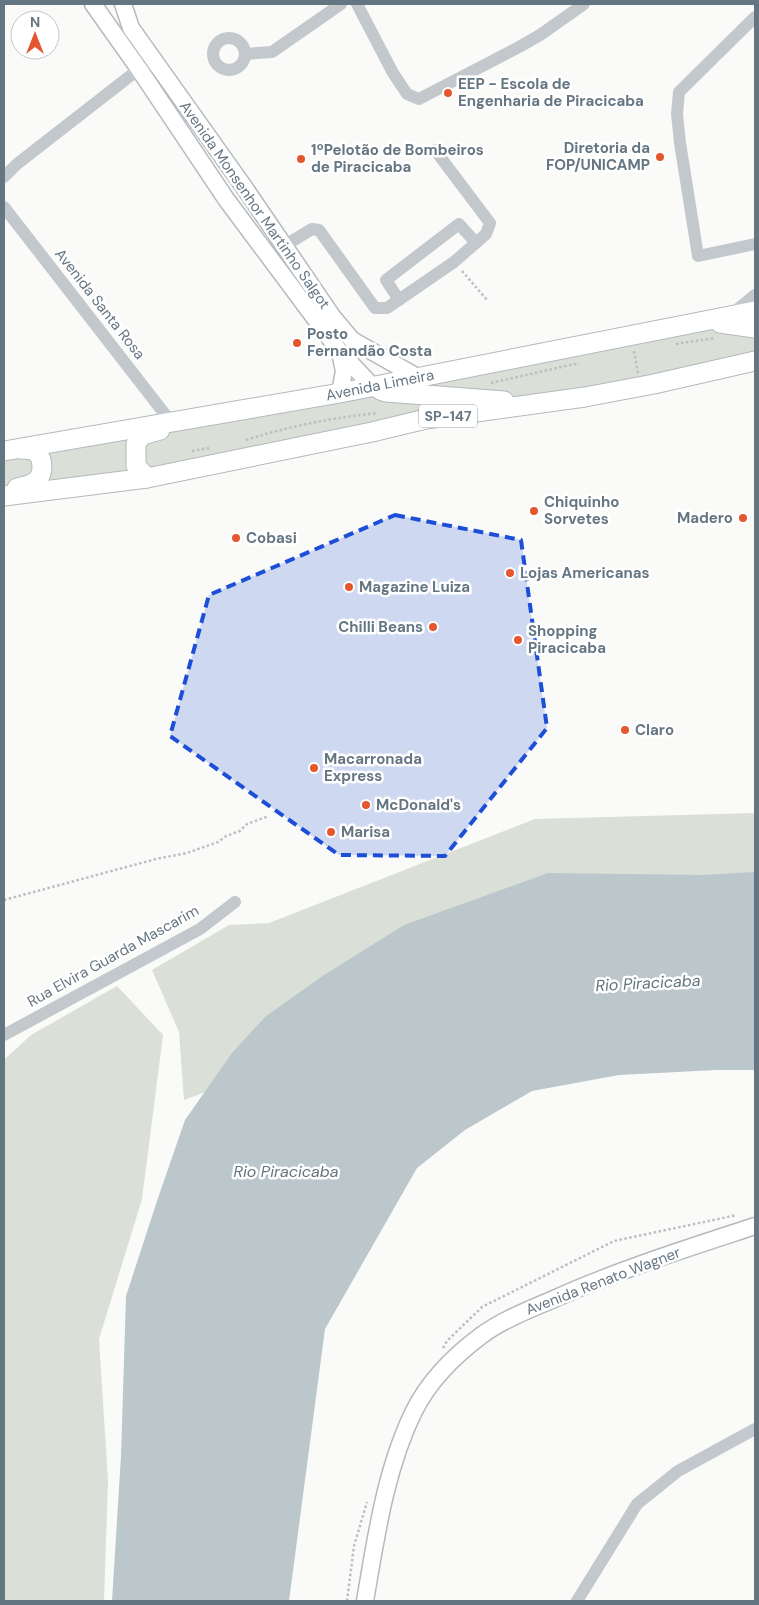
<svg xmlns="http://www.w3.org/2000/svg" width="759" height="1605" viewBox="0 0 759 1605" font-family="'DM Sans',sans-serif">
<rect width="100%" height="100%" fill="#fafaf8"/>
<g fill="#dadfd7">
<polygon points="755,311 755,361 4,496 4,450"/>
<polygon points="755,813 755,890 184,1100 179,1032 152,970 229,925 269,923 535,819"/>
<polygon points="117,986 163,1035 142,1199 99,1339 108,1481 104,1601 4,1601 4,1060 31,1035"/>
</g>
<polygon fill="#bbc7cb" points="755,872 755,1070 716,1070 619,1075 532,1091 465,1130 417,1168 325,1329 289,1601 112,1601 121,1456 126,1296 158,1198 185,1120 232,1053 265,1017 321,977 404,925 548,873 703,875"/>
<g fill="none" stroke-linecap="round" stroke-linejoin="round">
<g stroke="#b5babe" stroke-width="19">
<g id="major">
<polyline points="93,4 139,69 226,199 340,352 344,371 340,393"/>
<polyline points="123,4 131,28 244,187 332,316 352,340 417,377"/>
<polyline points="340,352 372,386"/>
<path d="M365 1601C376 1538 385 1470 414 1411 429 1381 455 1355 482 1335 504 1319 531 1309 556 1298 621 1269 688 1248 755 1226"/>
</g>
</g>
<g stroke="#b4b9bd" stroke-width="21">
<g id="highway">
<polyline points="720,323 755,328"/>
<polyline points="380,390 386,392 504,401"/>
<polyline points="4,451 340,393 755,311"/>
<polyline points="147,478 136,466 136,444 142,435 160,430"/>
<path d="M17 488C23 487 31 485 36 481 45 474 44 454 32 450 28 449 23 449 20 449"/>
<polyline points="4,496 147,478 372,432 426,419 585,397 654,384 755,361"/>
</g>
</g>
<g stroke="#bbbfc2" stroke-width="2.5" stroke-dasharray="2.5 2.5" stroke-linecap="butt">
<polyline points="462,271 488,301"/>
<polyline points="676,344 715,338"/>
<polyline points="634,351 638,373"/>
<polyline points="491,383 579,363"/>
<path d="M246 440C289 426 332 418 377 413"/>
<polyline points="192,451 209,448"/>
<polyline points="4,900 156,859 187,853 218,842 226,836 240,831 247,824 269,816"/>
<polyline points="443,1348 447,1341 482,1307 614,1241 737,1215"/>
<polyline points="347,1601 354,1546 367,1502"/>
</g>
<g stroke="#c3c8cc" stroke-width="12">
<polyline points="357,4 393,73 407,94 419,99 519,47 540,35 584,4"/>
<polyline points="755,17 679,92 677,114 680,143 698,256 755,244"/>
<circle cx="229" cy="54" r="16"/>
<polyline points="245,54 272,52 341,4"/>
<polyline points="4,177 17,164 139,69"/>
<polyline points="4,207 171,422"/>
<polyline points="284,246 312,229 319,230 375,308 387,308 454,262 486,234 490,223 435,150"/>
<polyline points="399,300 386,280 459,224 476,243"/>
<polyline points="732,314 755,295"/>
<polyline points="4,1035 200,929 235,902"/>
<polyline points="577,1601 637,1504 678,1471 755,1429"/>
</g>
<use href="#major" stroke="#fff" stroke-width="16"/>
<use href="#highway" stroke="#fff" stroke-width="19"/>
</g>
<path fill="#1d4ed8" fill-opacity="0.2" stroke="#1d4ed8" stroke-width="4" stroke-dasharray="10 6" stroke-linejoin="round" d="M395 515 521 540 547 728 445 856 339 855 170 736 209 595Z"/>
<g fill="#e4572e" stroke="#fff" stroke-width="2">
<circle cx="448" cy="93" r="5"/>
<circle cx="660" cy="157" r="5"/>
<circle cx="301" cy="159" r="5"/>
<circle cx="297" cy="343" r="5"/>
<circle cx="534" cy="511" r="5"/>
<circle cx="743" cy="518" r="5"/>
<circle cx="236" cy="538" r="5"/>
<circle cx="510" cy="573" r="5"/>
<circle cx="349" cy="587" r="5"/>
<circle cx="433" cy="627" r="5"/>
<circle cx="518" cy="640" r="5"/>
<circle cx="625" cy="730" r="5"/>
<circle cx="314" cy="768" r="5"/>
<circle cx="366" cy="805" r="5"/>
<circle cx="331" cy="832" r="5"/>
</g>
<g text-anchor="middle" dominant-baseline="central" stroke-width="5" stroke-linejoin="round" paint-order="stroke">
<rect fill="#fff" stroke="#939fa8" stroke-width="1" x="419" y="404.5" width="58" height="23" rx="4"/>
<g font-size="14" font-weight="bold" fill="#657683">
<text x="448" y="416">SP-147</text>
</g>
<g font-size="15" font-weight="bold" fill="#657683" stroke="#fff" text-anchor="start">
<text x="458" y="84">EEP - Escola de<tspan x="458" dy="17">Engenharia de Piracicaba</tspan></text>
<text x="650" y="148" text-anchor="end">Diretoria da<tspan x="650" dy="17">FOP/UNICAMP</tspan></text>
<text x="311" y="150">1ºPelotão de Bombeiros<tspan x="311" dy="17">de Piracicaba</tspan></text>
<text x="307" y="334">Posto<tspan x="307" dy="17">Fernandão Costa</tspan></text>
<text x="544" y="502">Chiquinho<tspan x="544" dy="17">Sorvetes</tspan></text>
<text x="733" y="518" text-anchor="end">Madero</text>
<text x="246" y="538">Cobasi</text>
<text x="520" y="573">Lojas Americanas</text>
<text x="359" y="587">Magazine Luiza</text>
<text x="423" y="627" text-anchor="end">Chilli Beans</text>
<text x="528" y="631">Shopping<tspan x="528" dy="17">Piracicaba</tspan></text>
<text x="635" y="730">Claro</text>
<text x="324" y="759">Macarronada<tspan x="324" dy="17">Express</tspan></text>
<text x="376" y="805">McDonald's</text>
<text x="341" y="832">Marisa</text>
</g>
<g font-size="15" fill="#657683" stroke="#fff">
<text transform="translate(255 205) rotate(55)">Avenida Monsenhor Martinho Salgot</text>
<text transform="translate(100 304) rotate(52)">Avenida Santa Rosa</text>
<text transform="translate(380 385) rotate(-11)">Avenida Limeira</text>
<text transform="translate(113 956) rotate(-29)">Rua Elvira Guarda Mascarim</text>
<text transform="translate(603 1281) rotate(-21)">Avenida Renato Wagner</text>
</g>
<g font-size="16" font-style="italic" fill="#60757c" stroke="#fff">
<text transform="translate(648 983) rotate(-3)">Rio Piracicaba</text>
<text x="286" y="1171">Rio Piracicaba</text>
</g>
</g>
<rect width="759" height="1605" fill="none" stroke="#657683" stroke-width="10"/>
<g transform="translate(35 35)"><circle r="24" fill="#ffffff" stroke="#c1c8cd"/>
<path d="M0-4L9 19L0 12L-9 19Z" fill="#e4572e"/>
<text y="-8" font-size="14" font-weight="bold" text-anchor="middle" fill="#657683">N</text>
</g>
</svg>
